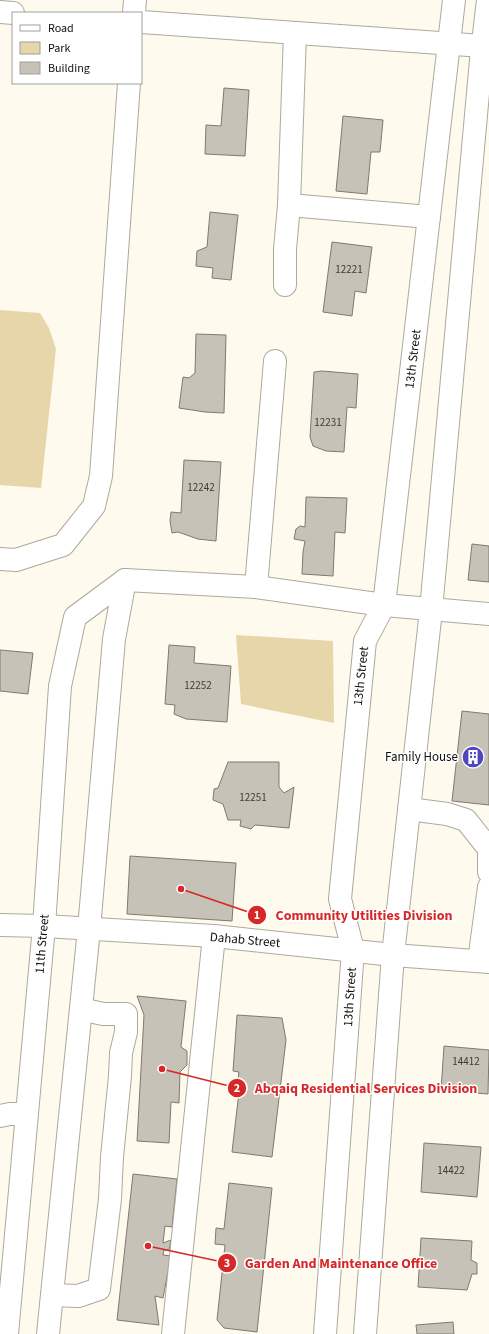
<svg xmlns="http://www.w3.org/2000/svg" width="489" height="1334" viewBox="0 0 489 1334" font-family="'Source Sans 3',sans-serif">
<rect width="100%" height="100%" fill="#fefaed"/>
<g fill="#e7d6a9">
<polygon points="0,310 40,313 49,328 56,349 41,488 0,485"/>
<polygon points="236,635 333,641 334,723 241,704"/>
</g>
<g fill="#c6c2b7" stroke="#7e7a70">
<polygon points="224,88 249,90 245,156 205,154 206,125 221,126"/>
<polygon points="343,116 383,120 380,152 371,152 367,194 336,191"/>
<polygon points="210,212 238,215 231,280 212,278 213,268 196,266 197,251 207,247"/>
<polygon points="332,242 372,247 366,293 355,291 352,316 323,312"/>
<polygon points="196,334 226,335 224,413 205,412 179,408 183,377 189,378 195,373"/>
<polygon points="322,371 358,374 356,408 347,407 344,452 326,451 313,446 310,437 314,372"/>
<polygon points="184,460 221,462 216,541 198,539 178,532 172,533 170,521 171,512 181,513"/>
<polygon points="306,497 347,498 345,533 335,532 333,576 302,574 303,552 305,541 294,539 296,529 300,526 305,527"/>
<polygon points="472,544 489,546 489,582 468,580"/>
<polygon points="169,645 195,647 194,663 231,666 227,722 186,719 174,714 175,705 165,704"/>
<polygon points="0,650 33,653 28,694 0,691"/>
<polygon points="462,711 489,714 489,805 452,801"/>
<polygon points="228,762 279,762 279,787 284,793 294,787 289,828 255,825 251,829 240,826 241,820 228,820 223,804 213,800 214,789 218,788"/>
<polygon points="130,856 236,863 232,921 127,914"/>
<polygon points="137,996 186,1001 181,1047 187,1051 187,1065 180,1072 179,1103 171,1102 169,1143 137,1141 144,1015"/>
<polygon points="237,1015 282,1018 286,1040 272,1157 232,1152 239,1092 233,1088 238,1079 239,1072 233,1071"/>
<polygon points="444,1046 489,1050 488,1094 441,1090"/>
<polygon points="424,1143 481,1147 477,1197 421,1192"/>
<polygon points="133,1174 177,1179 172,1227 165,1226 163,1243 171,1240 169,1250 164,1250 163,1255 171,1256 163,1298 155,1296 159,1325 117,1320"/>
<polygon points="229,1183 272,1188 257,1332 224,1328 217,1320 225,1245 215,1244 216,1228 224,1229"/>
<polygon points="421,1238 472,1241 471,1260 477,1263 477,1274 472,1274 467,1290 418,1287"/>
<polygon points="453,1322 454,1334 417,1334 416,1325"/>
</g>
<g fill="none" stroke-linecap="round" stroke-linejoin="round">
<g stroke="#ada99e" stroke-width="24">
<g id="street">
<polyline points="0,12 13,13"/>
<polyline points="134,13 135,0"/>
<polyline points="141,22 483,46"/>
<polyline points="289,205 429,217"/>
<polyline points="285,285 285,249 289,205 295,33"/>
<polyline points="0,559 16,560 63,545 94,506 101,476 129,83"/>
<polyline points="125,580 256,587 384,605 489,614"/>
<polyline points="256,587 275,361"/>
<polyline points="409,809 447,814 466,820 489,849 489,872"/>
<polyline points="0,925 44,926 214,936 393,955 489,962"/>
<polyline points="479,961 489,887"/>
<polyline points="0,1116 10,1114 27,1114"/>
<polyline points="52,1295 78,1296 99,1289 110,1199 112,1157 120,1076 121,1053 126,1032 126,1014 103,1014 81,1009"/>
<polyline points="7,1334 44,926 60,686 75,617 125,580"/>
<polyline points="48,1334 89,929 114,639 125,580"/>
<polyline points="173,1334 214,936"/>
<polyline points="325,1334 353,950 340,899 365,641 384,605 454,0"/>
<polyline points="365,1334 393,955 431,610 481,60 488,0"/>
</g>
</g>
<use href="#street" stroke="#fff" stroke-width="22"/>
</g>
<defs>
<g id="building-disc" transform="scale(1.15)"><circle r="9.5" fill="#5046bd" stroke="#fff"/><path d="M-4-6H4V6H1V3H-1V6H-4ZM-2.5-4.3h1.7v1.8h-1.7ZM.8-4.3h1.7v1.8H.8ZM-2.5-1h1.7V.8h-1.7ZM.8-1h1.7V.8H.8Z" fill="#fff"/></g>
</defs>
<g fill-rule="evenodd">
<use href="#building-disc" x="473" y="757"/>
</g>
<g text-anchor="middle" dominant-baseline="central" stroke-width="3" stroke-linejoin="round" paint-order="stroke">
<g font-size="11" fill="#3f3c37">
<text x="349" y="269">12221</text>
<text x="328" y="422">12231</text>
<text x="201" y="487">12242</text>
<text x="198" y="685">12252</text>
<text x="253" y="797">12251</text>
<text x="466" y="1061">14412</text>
<text x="451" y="1170">14422</text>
</g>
<g font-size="13" fill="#12100c" stroke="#fff">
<text transform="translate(413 359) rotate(-83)">13th Street</text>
<text transform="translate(361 676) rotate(-84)">13th Street</text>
<text transform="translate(245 940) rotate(5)">Dahab Street</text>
<text transform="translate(42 944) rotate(-85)">11th Street</text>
<text transform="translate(350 997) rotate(-86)">13th Street</text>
</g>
<g font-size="13" fill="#12100c" stroke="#fff" text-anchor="end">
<text x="458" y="757">Family House</text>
</g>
</g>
<path fill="none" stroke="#d62828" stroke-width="1.5" d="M181 889L257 915M162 1069L237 1088M148 1246L227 1263"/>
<g fill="#d62828" stroke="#fff" stroke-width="1.5">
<circle cx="181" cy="889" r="4"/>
<circle cx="162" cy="1069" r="4"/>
<circle cx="148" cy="1246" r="4"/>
<circle cx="257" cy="915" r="10"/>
<circle cx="237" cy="1088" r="10"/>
<circle cx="227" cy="1263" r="10"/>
</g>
<g font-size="12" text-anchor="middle" font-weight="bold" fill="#fff">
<text x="257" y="919">1</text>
<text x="237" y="1092">2</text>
<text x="227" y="1267">3</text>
</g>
<g font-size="14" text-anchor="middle" font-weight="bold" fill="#d62828" stroke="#fff" stroke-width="3" stroke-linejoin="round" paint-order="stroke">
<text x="364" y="920">Community Utilities Division</text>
<text x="366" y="1093">Abqaiq Residential Services Division</text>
<text x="341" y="1268">Garden And Maintenance Office</text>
</g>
<rect x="12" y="12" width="130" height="72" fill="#ffffff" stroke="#a09f9e"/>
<rect x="20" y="25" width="20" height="6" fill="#ffffff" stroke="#a09f9e"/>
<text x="48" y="32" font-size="12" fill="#12100c">Road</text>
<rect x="20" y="42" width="20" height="12" fill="#e7d6a9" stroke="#a09f9e"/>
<text x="48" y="52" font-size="12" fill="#12100c">Park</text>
<rect x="20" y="62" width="20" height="12" fill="#c6c2b7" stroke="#a09f9e"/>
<text x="48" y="72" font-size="12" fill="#12100c">Building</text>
</svg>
